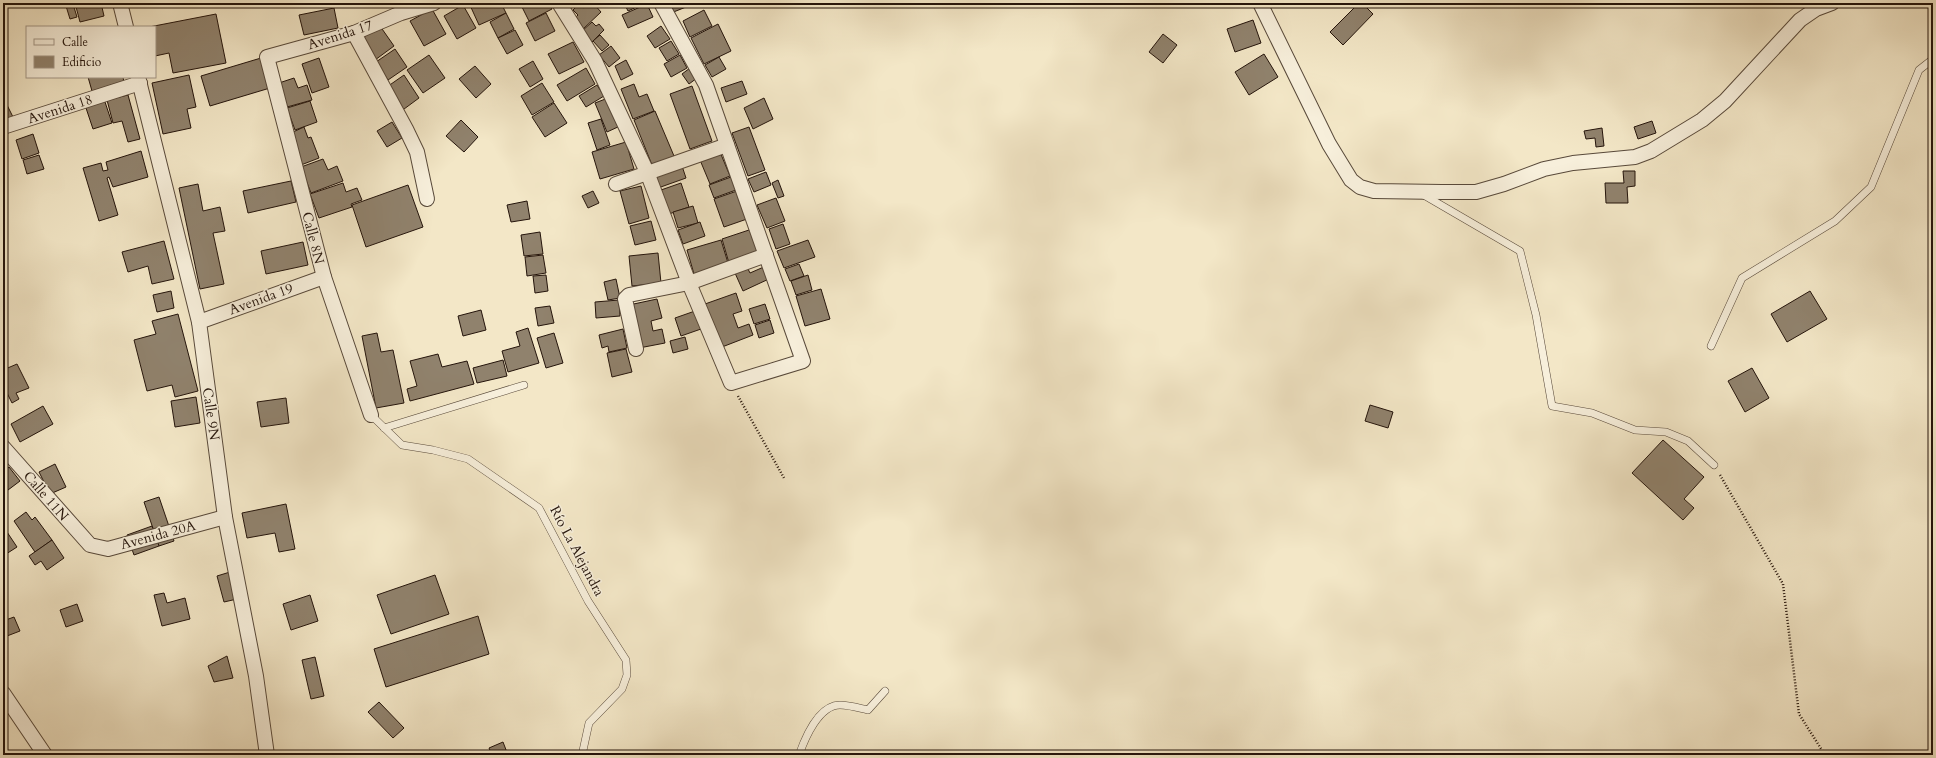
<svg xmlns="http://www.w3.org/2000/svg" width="1936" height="758" viewBox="0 0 1936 758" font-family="Cardo,serif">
<rect width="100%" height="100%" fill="#f3e7c7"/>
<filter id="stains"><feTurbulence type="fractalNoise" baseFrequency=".005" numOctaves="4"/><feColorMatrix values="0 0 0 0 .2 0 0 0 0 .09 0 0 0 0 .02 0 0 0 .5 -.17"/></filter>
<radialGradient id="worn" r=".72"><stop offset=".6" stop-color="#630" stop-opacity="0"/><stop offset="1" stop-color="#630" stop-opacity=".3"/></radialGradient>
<g fill="#90826d" stroke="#24140b">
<polygon points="75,3 101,3 104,16 80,22"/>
<polygon points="469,3 501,3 506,13 479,25"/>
<polygon points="526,3 549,3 552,9 529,21 521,5"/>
<polygon points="589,3 593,3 601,12 582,30 573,20 578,15 573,10 579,4 584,8"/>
<polygon points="624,3 642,3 643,4 628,11"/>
<polygon points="667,3 690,3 691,5 671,13"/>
<polygon points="1359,3 1362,3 1373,14 1343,45 1330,32"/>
<polygon points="73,4 77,17 70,19 66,6"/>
<polygon points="647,4 653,17 628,28 622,15"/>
<polygon points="463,5 476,28 457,39 444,16"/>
<polygon points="334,8 338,28 304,35 299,15"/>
<polygon points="432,9 446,34 424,46 410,21"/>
<polygon points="704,10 712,26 690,37 683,21"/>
<polygon points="506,13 514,29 498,38 490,22"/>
<polygon points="546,13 555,31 535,41 526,23"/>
<polygon points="216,14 226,63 173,73 169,53 155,56 155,27 149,27"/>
<polygon points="1253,20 1261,43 1235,52 1227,29"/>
<polygon points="592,22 596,26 599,24 604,30 592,42 582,31"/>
<polygon points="718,24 731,51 704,64 691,38"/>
<polygon points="380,26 394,46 375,60 361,39"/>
<polygon points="661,26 670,39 655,48 647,36"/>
<polygon points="515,30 523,45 507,54 498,38"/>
<polygon points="1163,34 1177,45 1163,63 1149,52"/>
<polygon points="600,35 609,45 602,51 593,41"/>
<polygon points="671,41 679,54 667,61 659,48"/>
<polygon points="573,42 584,62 559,74 548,54"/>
<polygon points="611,46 620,58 609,67 599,55"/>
<polygon points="395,49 407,67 388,80 376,62"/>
<polygon points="1264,54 1278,77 1249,95 1235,72"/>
<polygon points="429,55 445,78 423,93 407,70"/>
<polygon points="680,55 687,68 671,77 664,64"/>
<polygon points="719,57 726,69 712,77 705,65"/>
<polygon points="261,58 270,88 210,106 201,76"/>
<polygon points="319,58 329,87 312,93 302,64"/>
<polygon points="626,60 633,74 621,80 615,66"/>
<polygon points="533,61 543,79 530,87 519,69"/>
<polygon points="475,66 491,84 476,98 459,79"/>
<polygon points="586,68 595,84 567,101 557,85"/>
<polygon points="690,68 697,78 689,84 682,74"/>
<polygon points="189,75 196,107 187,109 191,128 163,134 152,83"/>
<polygon points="404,75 419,98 400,112 384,89"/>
<polygon points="88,77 123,77 124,83 92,91"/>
<polygon points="294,78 298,88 307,85 312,100 287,107 279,83"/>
<polygon points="742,81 747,94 726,102 721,88"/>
<polygon points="542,83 554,102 532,115 521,96"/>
<polygon points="634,84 639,97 647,94 654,111 633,119 621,89"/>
<polygon points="597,85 604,96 586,107 579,96"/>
<polygon points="692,86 712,141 690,149 670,94"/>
<polygon points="128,95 140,139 128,142 122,121 113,123 107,100"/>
<polygon points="608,98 620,126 607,132 595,103"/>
<polygon points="764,98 773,119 753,129 744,108"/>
<polygon points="104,99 112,123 93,129 85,105"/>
<polygon points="5,101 13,117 3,122 3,102"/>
<polygon points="310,101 317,122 295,130 287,108"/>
<polygon points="554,103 567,123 545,137 532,117"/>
<polygon points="655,111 674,156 652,165 634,120"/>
<polygon points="601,119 610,145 597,150 588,123"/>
<polygon points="461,120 478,137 464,152 446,136"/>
<polygon points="1652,121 1656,133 1638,139 1634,127"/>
<polygon points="392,122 402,138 387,147 377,131"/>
<polygon points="304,127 308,138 311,137 319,158 301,165 292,143 296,141 293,132"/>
<polygon points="749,127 765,170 748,176 732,133"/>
<polygon points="1602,128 1604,146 1596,147 1595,138 1586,139 1584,131"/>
<polygon points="33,134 39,153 22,159 16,140"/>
<polygon points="626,142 634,169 600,179 592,152"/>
<polygon points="141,151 148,177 113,187 109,177 107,178 118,215 99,221 83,168 101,163 103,171 108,170 106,162"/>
<polygon points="720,152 730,176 710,184 700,160"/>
<polygon points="39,155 44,169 27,174 23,160"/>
<polygon points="323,159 328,170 337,166 343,181 311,193 301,167"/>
<polygon points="681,163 686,178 658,188 653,173"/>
<polygon points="1623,171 1635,171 1635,186 1627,187 1628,203 1606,203 1605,183 1624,183"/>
<polygon points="766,172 771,185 754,192 748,179"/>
<polygon points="731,177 736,190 714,198 709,185"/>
<polygon points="778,180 784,196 778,198 772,183"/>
<polygon points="291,181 296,202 248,213 243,191"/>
<polygon points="343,183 346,192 357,188 362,200 351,204 352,207 319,218 310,194"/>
<polygon points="681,183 689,207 669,214 661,190"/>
<polygon points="198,184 203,211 220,207 225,231 213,233 224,284 200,289 179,188"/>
<polygon points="408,185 423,227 366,247 352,205"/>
<polygon points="641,186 649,218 629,224 620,191"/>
<polygon points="593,191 599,203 588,208 582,196"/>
<polygon points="737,191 747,219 724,227 714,199"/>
<polygon points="776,198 785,221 767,228 757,205"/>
<polygon points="527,201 530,219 511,222 507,205"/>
<polygon points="693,206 698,223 678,228 673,212"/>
<polygon points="651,221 656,240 635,245 630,226"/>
<polygon points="700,222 705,236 683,244 678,230"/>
<polygon points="783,224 790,244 776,249 769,229"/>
<polygon points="752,229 760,253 729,263 722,239"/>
<polygon points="540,232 543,254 524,256 521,235"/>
<polygon points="721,240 728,263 694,274 687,250"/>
<polygon points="808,240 815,257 784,268 777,251"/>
<polygon points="164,241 174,279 152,284 148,266 128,272 122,252"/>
<polygon points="303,242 308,265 266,274 261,251"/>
<polygon points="658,253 661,283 632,286 629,256"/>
<polygon points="543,255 546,273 527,276 525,257"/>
<polygon points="799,264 804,276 790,281 785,269"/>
<polygon points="766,266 771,278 743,291 735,273 747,267 750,273"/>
<polygon points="546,275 548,291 535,293 533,276"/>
<polygon points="808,275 812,290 796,295 791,281"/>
<polygon points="616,279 620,298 608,300 604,282"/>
<polygon points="821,289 830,319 805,326 796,296"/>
<polygon points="171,291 174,308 157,312 153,295"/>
<polygon points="1810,291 1827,319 1787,342 1771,314"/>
<polygon points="736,293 742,311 733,314 738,328 749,324 753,335 722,347 705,304"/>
<polygon points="657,299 662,318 651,321 653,331 662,329 665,343 639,348 629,305"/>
<polygon points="619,300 620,316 596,318 595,302"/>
<polygon points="765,304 770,319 754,324 749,309"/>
<polygon points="550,306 554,323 538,326 535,308"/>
<polygon points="481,310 486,330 463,336 458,316"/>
<polygon points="695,311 701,329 681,336 675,318"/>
<polygon points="178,314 198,391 175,397 172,385 147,391 134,340 156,334 152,321"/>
<polygon points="770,320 774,333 759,338 755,325"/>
<polygon points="528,328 539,363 508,372 502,351 520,346 516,332"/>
<polygon points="623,329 627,348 609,352 608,346 602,348 599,335"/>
<polygon points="377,333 381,352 393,350 404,403 376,408 362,336"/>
<polygon points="554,333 563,363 546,368 537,338"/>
<polygon points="685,337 688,349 673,353 670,341"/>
<polygon points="626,349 632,372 612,377 607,353"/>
<polygon points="438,354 442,367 467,361 474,384 410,401 407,389 417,386 410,361"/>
<polygon points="503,360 507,376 477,383 473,368"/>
<polygon points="17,364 29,388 16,393 19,399 12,403 3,385 3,370"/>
<polygon points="1752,368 1769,398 1745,412 1728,381"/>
<polygon points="196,397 200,423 175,427 171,401"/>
<polygon points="286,398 289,423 261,427 257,402"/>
<polygon points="1370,405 1393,412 1388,428 1365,421"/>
<polygon points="43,406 53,424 20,442 11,424"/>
<polygon points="1663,440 1704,477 1684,499 1694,508 1683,520 1632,473"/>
<polygon points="55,464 66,487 50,494 39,472"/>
<polygon points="9,467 20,481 4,493 3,471"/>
<polygon points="159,497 174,541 159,546 144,502"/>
<polygon points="286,504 295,549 279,552 275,533 247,538 242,513"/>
<polygon points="26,512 32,520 35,517 52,540 35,552 14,521"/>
<polygon points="3,526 17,547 3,556"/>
<polygon points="152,526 159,546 134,555 127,535"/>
<polygon points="52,540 64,558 47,570 41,561 35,565 29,556"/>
<polygon points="230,572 237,599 224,602 217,576"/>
<polygon points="435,575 449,614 391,634 377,595"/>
<polygon points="3,586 7,595 3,597"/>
<polygon points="164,593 167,603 185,598 190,619 162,626 154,595"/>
<polygon points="310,595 318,621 291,630 283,604"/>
<polygon points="77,604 83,621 66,627 60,610"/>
<polygon points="478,616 489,654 386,687 374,649"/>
<polygon points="14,617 20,631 7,636 3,621"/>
<polygon points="227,656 233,678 214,682 208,666"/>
<polygon points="315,657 324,696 311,699 302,660"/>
<polygon points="379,702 404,728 393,738 368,712"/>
<polygon points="503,742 508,755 492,755 489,748"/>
</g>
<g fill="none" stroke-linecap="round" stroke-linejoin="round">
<g stroke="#58493a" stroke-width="8">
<g id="lane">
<polyline points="1422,194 1520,251 1536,315 1552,406 1592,413 1635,430 1666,432 1688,441 1714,465"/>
<polyline points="1711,346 1742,278 1835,221 1871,187 1919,70 1933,59"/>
<polyline points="371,415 402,445 433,450 468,459 539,508 588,601 626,660 627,675 622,689 589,723 582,755"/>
<polyline points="384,428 524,385"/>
<path d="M799 755C805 738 819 705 840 705 849 705 859 708 868 710L885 691"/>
</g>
</g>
<g stroke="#58493a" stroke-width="16">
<g id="street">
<polyline points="120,3 126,27"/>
<polyline points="559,3 595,61 647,172 689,283 731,383 803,361 706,85 661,3"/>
<polyline points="1260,3 1329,144 1351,180 1360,187 1374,191 1442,192 1476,192 1504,184 1544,169 1573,163 1635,157 1651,151 1702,120 1725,101 1800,20 1816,9 1832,3"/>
<polyline points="354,33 406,129 417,152 427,199"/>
<polyline points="138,77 199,322 225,517 256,676 267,755"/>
<polyline points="3,127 140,83"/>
<polyline points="616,184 727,145"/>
<polyline points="199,322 324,277"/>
<polyline points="636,349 625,299 629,295 689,283 766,255"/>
<polyline points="371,415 324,277 267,57 354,33 401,13 434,3"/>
<polyline points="3,447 90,545 108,549 225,517"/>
<polyline points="3,693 45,755"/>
</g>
</g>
<g stroke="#24140b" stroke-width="2.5" stroke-dasharray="1 2" stroke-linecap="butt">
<polyline points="738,396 784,478"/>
<polyline points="1720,475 1783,584 1799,714 1825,755"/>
</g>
<use href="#lane" stroke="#f7efdb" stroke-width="7"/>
<use href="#street" stroke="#f7efdb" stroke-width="14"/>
</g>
<g text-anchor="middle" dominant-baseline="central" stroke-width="3" stroke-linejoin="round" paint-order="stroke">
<g font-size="14" fill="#24140b" stroke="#f7efdb">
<text transform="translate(340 35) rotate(-18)">Avenida 17</text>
<text transform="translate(60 109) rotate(-18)">Avenida 18</text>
<text transform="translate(313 238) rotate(76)">Calle 8N</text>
<text transform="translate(261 299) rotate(-20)">Avenida 19</text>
<text transform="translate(211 414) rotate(82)">Calle 9N</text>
<text transform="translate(46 496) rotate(49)">Calle 11N</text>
<text transform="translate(158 535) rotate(-15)">Avenida 20A</text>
<text transform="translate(577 551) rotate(62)">Río La Alejandra</text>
</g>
</g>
<rect width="1936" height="758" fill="none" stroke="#f3e7c7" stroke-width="16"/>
<rect x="4" y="4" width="1928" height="750" fill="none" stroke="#24140b" stroke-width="2"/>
<rect x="8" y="8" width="1920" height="742" fill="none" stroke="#24140b"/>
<rect x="26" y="26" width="130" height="52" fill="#f7efdb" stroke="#a39788"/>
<rect x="34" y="39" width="20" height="6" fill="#f7efdb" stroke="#a39788"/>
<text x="62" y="46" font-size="12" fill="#24140b">Calle</text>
<rect x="34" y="56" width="20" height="12" fill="#90826d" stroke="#a39788"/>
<text x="62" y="66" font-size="12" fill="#24140b">Edificio</text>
<rect width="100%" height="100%" filter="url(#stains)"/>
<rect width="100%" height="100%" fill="url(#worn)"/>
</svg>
